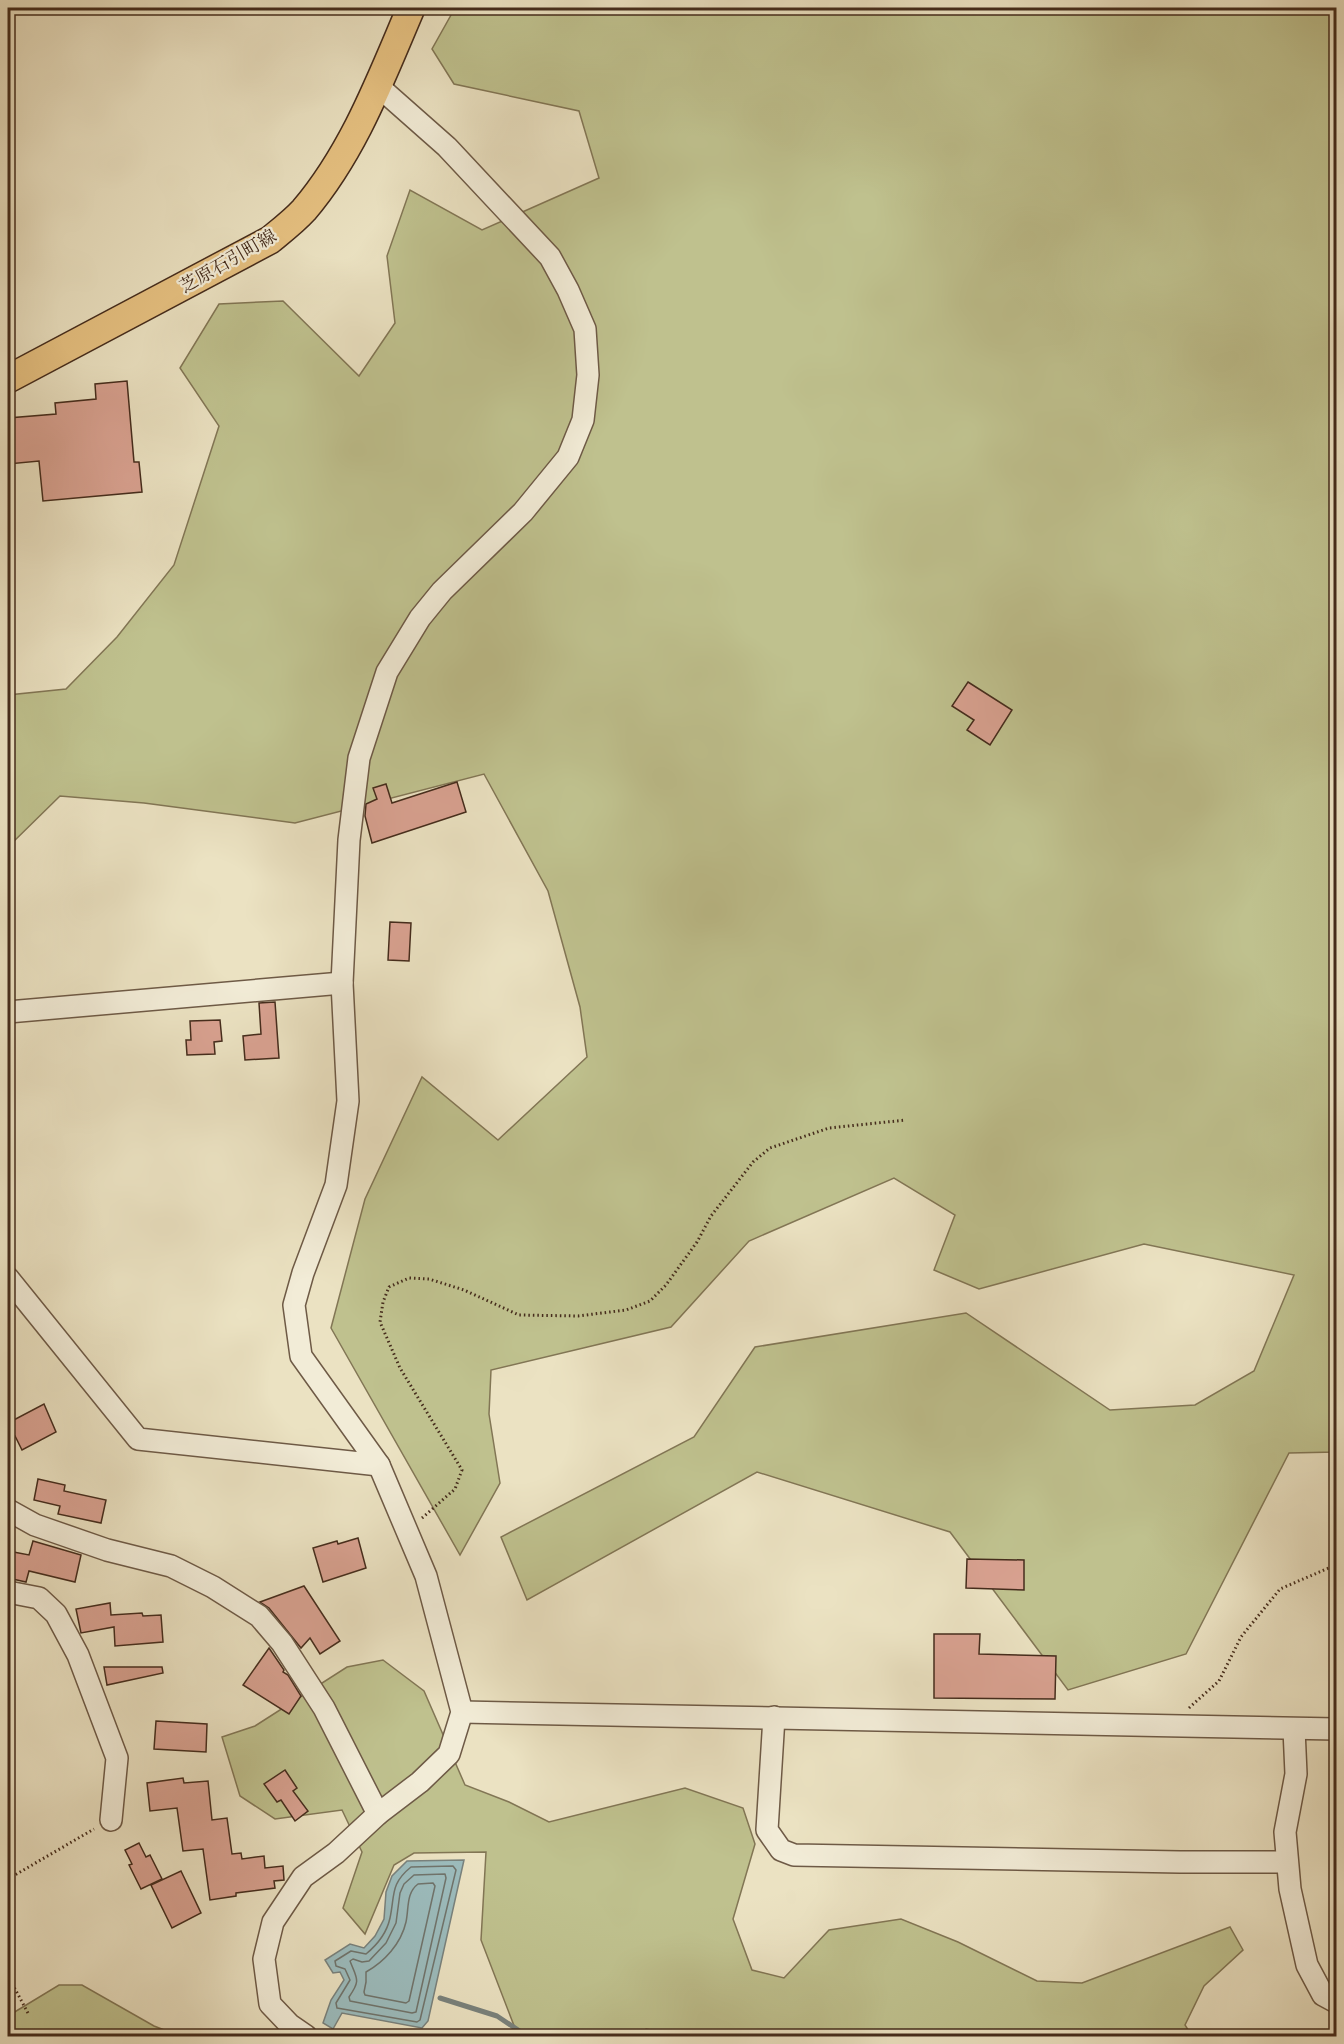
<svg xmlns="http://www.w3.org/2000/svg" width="1344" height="2044" viewBox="0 0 1344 2044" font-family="'IM FELL Great Primer','Noto Serif JP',serif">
<rect width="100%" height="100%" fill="#ebe2c2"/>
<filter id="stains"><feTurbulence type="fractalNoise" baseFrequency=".00333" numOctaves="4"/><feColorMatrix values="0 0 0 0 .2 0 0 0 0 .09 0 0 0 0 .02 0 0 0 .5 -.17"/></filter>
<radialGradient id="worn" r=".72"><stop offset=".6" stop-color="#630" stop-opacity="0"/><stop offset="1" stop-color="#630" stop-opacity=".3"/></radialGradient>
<g fill="#bfc18e" stroke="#827655" stroke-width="1.5">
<polygon points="455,8 1336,8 1336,1452 1289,1453 1186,1654 1068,1690 950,1532 757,1472 527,1600 501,1537 694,1437 755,1347 966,1313 1110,1410 1195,1405 1254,1371 1294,1275 1144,1244 979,1289 934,1270 955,1215 894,1178 749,1241 671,1327 491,1370 489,1414 500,1483 460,1555 331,1328 365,1199 422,1077 498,1140 587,1057 580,1007 548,891 484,774 295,823 144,803 60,796 8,847 8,695 66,689 117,637 174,565 219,426 180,368 219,304 283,301 359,376 395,323 387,256 410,190 482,230 599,178 579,111 454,84 432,49"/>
<polygon points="383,1660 424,1691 465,1785 509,1802 549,1822 685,1788 743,1808 755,1844 733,1919 752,1970 784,1978 829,1930 901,1919 958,1942 1037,1981 1082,1983 1230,1927 1243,1950 1204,1986 1185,2025 1192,2036 687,2036 646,2029 643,2036 518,2036 481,1940 486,1852 414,1853 394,1865 365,1934 343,1908 362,1852 342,1810 275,1819 240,1796 222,1737 255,1726 347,1667"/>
<polygon points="59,1985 82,1985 154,2026 180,2036 8,2036 8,2016"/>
</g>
<polygon fill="#9cbcbd" stroke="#79827d" stroke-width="1.5" points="464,1860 428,2021 422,2028 342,2013 333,2029 323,2023 331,2000 344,1980 340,1972 333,1973 325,1960 350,1944 364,1948 375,1936 384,1919 386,1892 392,1876 407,1861"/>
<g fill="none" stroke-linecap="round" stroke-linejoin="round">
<g stroke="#70746c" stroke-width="1.5">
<path d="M453 1866 456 1870 420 2020 417 2022 337 2008 336 2003 350 1980 345 1969 336 1966 335 1961 351 1951 366 1954C377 1945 387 1932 390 1918 395 1895 390 1884 411 1867Z"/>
<path d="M445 1874 446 1878 416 2012 412 2013 350 2001 349 1997C361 1980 357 1979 350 1961L353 1959 362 1962 369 1961 386 1943 396 1923 400 1893 404 1884 414 1875Z"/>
<path d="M418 1884 433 1883 435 1886 409 2001 406 2003 365 1995 364 1992 366 1982V1972C384 1962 401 1944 406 1922 409 1908 406 1893 418 1884Z"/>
</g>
<polyline stroke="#79827d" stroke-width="5" points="440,1998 497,2016 527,2036"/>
</g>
<g fill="#d8a190" stroke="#452c1c" stroke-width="1.5">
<polygon points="127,381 134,462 139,462 142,492 43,501 39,461 8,464 8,418 56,414 55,403 96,399 95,384"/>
<polygon points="968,682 1012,710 990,745 967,730 974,720 952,706"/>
<polygon points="457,782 466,812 372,843 365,816 366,804 377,799 373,788 386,784 392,803"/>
<polygon points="390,922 411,923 409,961 388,960"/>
<polygon points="275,1002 279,1058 245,1060 243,1036 261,1034 259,1003"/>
<polygon points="220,1020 222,1041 214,1042 215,1054 187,1055 186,1040 191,1040 190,1021"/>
<polygon points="44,1404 56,1432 22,1450 15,1436 8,1439 8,1423"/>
<polygon points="38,1479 65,1485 64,1491 106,1500 101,1523 58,1514 60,1506 34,1500"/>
<polygon points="358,1538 366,1568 323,1582 313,1548 337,1541 338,1544"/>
<polygon points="33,1541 81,1555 75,1582 29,1571 26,1582 8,1578 8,1551 29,1555"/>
<polygon points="967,1559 1024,1560 1024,1590 966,1588"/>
<polygon points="304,1586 340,1641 320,1654 310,1638 301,1648 269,1608 260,1602"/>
<polygon points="110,1603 111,1615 142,1613 143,1616 161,1615 163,1642 115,1646 114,1627 81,1633 76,1609"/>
<polygon points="934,1634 980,1634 979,1654 1056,1656 1055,1699 934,1698"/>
<polygon points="269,1648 284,1670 283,1672 288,1675 301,1696 289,1714 243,1685"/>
<polygon points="104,1667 162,1667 163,1673 107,1685"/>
<polygon points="156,1721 207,1724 206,1752 154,1749"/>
<polygon points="285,1770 297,1788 293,1791 308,1811 295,1821 281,1800 277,1802 264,1784"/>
<polygon points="183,1778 184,1783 208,1781 212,1820 227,1818 232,1854 241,1853 242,1859 264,1856 265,1868 283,1866 284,1880 274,1881 275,1888 236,1893 236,1896 210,1900 203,1849 183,1851 177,1808 150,1811 147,1783"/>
<polygon points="139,1843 146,1857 150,1855 162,1879 141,1889 129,1865 132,1864 125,1850"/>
<polygon points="181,1871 201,1913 172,1928 151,1885"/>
</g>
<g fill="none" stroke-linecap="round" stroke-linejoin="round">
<g stroke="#6e5a46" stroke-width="24">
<g id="minor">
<polyline points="8,1012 342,983"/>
<polyline points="8,1278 138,1439 379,1465"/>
<polyline points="8,1510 35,1525 107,1550 171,1566 213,1587 259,1616 282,1643 324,1708 378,1814"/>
<polyline points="8,1592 39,1598 56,1614 78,1655 117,1758 111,1820"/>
<polyline points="462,1712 1336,1729"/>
<polyline points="774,1717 767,1830 781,1850 794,1855 1180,1862 1287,1862"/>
<polyline points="1294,1729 1296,1774 1285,1832 1290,1889 1307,1965 1323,1995 1336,2002"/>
<polyline points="306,2036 290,2025 270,2004 264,1959 273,1922 303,1877 336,1853 378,1814 420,1782 449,1754 462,1712 426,1576 379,1465 301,1356 294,1305 303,1273 336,1185 348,1101 342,983 349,840 359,758 387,672 420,618 442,591 523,512 568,457 583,420 588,375 585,329 568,290 550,257 447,147 378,86"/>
</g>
</g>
<g stroke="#452c1c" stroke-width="30">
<path id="major" d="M8 379 270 240C281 231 294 221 304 210 354 151 381 78 411 8"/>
</g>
<g stroke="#452c1c" stroke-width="3" stroke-dasharray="1.5 3" stroke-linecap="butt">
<polyline points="422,1518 455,1489 462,1470 400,1368 380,1322 383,1302 389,1287 409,1278 429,1279 464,1290 519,1315 578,1316 626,1310 650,1301 666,1285 697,1242 711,1216 753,1162 770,1148 829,1128 906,1120"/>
<polyline points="1189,1708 1219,1681 1241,1637 1280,1589 1331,1567 1336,1567"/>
<polyline points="8,1879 94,1829"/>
<polyline points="8,1976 28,2013"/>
</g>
<use href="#minor" stroke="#f2ecd7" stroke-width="21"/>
<use href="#major" stroke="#e6c181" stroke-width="27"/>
</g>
<g text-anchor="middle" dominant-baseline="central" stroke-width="4.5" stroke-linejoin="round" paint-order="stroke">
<g font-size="18" fill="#452c1c" stroke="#f2ecd7">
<text transform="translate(228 261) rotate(-30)">芝原石引町線</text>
</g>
</g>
<rect width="1344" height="2044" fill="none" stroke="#ebe2c2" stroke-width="30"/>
<rect x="9" y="9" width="1326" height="2026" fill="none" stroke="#452c1c" stroke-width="3"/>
<rect x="15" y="15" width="1314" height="2014" fill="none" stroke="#452c1c" stroke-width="1.5"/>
<rect width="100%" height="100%" filter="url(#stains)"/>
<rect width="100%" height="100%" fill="url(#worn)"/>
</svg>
